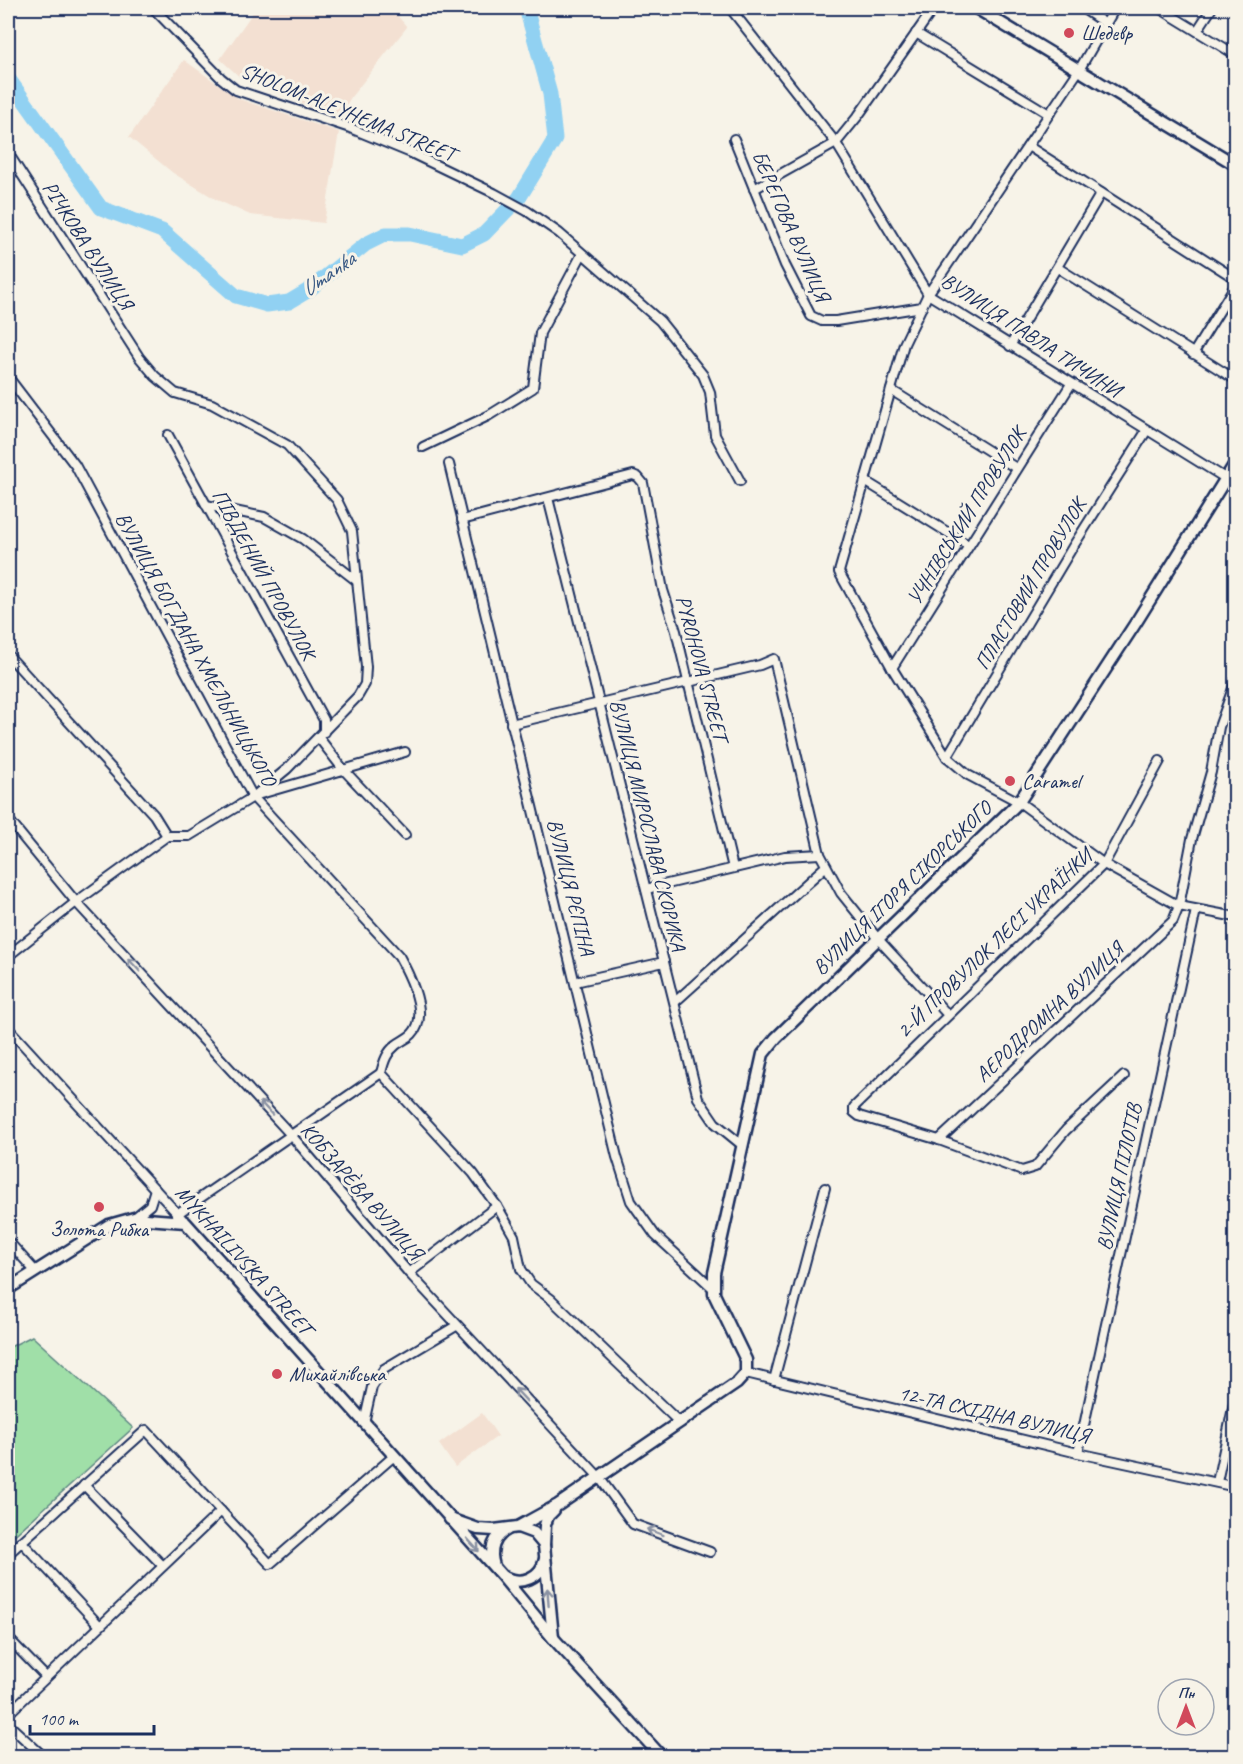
<svg xmlns="http://www.w3.org/2000/svg" width="1243" height="1764" viewBox="0 0 1243 1764" font-family="Caveat,sans-serif">
<rect width="100%" height="100%" fill="#f7f3e8"/>
<filter id="ink" filterUnits="userSpaceOnUse"><feTurbulence type="fractalNoise" baseFrequency=".0167" numOctaves="2"/><feDisplacementMap in="SourceGraphic" scale="12" xChannelSelector="R" yChannelSelector="G"/><feConvolveMatrix kernelMatrix="1 2 1 2 8 2 1 2 1" color-interpolation-filters="sRGB"/></filter>
<g filter="url(#ink)">
<g fill="#f3e0d2">
<polygon points="256,8 391,8 407,27 351,97 339,118 242,79 220,59"/>
<polygon points="184,60 239,99 339,132 324,223 250,215 217,200 173,173 129,137"/>
<polygon points="482,1413 498,1436 455,1467 439,1444"/>
</g>
<polygon fill="#a0dfa8" stroke="#5e8783" stroke-width="1.5" points="32,1336 133,1428 8,1541 8,1348"/>
<g fill="none" stroke-linecap="round" stroke-linejoin="round">
<polyline stroke="#91d1f2" stroke-width="15" points="8,78 101,208 162,231 236,296 267,305 289,302 309,290 366,244 386,234 410,234 462,245 484,234 519,198 555,139 550,94 526,8"/>
<g stroke="#1b2f5e" stroke-width="12">
<g id="street">
<polyline points="153,8 221,78 236,90 350,128 411,153 494,193 527,211 559,233 660,321 703,375 710,392 715,435 740,481"/>
<polyline points="730,8 836,143 928,294 1225,478 1236,481"/>
<polyline points="1082,8 1106,24"/>
<polyline points="1115,8 1079,70 928,294 904,344 839,572 892,668 947,757 968,775 1019,802 1104,864 1179,906 1236,917"/>
<polyline points="1159,8 1236,55"/>
<polyline points="1197,31 1212,8"/>
<polyline points="916,33 1049,114"/>
<polyline points="734,139 785,265 811,316 822,321 836,321 922,307"/>
<polyline points="1028,146 1236,279"/>
<polyline points="8,153 139,357 155,376 175,393 212,404 287,445 337,500 352,531 366,667 365,684 358,696 287,769 253,797 189,836 167,836 76,902 8,956"/>
<polyline points="754,189 836,143 858,116 934,8"/>
<polyline points="1058,268 1236,380"/>
<polyline points="1010,346 1101,193"/>
<polyline points="1193,354 1236,284"/>
<path d="M8 377 75 465 253 797 399 956C410 976 430 1016 412 1034 407 1039 401 1041 396 1045 387 1052 384 1061 381 1073"/>
<polyline points="891,390 1016,468"/>
<polyline points="168,435 324,720 324,732"/>
<polyline points="423,447 488,416 533,388 540,333 582,254"/>
<polyline points="449,464 617,1157 631,1201 655,1235 714,1289"/>
<polyline points="865,481 968,545"/>
<polyline points="548,498 698,1098 715,1123 742,1145"/>
<polyline points="206,505 264,517 303,539 357,581"/>
<polyline points="462,520 633,475 638,477 643,483 663,590 676,631 733,868"/>
<polyline points="8,655 154,815 167,836"/>
<polyline points="892,668 1071,384"/>
<polyline points="511,724 760,665 774,659 820,854 841,893 878,939 948,1015"/>
<polyline points="319,738 343,769 405,835"/>
<polyline points="947,757 1072,548 1147,430"/>
<polyline points="257,795 405,752"/>
<polyline points="8,819 76,902 291,1135 409,1273 599,1477 633,1524 710,1552"/>
<polyline points="646,889 785,856 820,854"/>
<polyline points="575,982 664,962"/>
<polyline points="675,1002 826,866"/>
<polyline points="8,1028 185,1222"/>
<polyline points="381,1073 473,1173 497,1206 514,1236 521,1269 531,1284 551,1299 680,1423"/>
<polyline points="1124,1076 1066,1130 1035,1167 1022,1171 939,1140 859,1116 854,1112 854,1107 1104,864 1160,761"/>
<polyline points="939,1140 1173,921 1179,906 1192,839 1211,772 1219,727 1236,680"/>
<polyline points="177,1214 381,1073"/>
<polyline points="134,1218 150,1205 155,1189"/>
<polyline points="8,1241 35,1271"/>
<polyline points="409,1273 497,1206"/>
<polyline points="746,1373 1078,1453 1236,1487"/>
<polyline points="774,1380 825,1188"/>
<polyline points="364,1423 372,1387 384,1369 456,1326"/>
<polyline points="1078,1453 1196,910"/>
<polyline points="1217,1482 1236,1394"/>
<polyline points="84,1485 163,1566"/>
<polyline points="21,1541 100,1626"/>
<polyline points="8,1554 146,1430 270,1564 394,1456"/>
<polyline points="8,1638 46,1677"/>
<polyline points="8,1714 221,1511"/>
<polyline points="8,1724 43,1756"/>
</g>
</g>
<g stroke="#1b2f5e" stroke-width="15">
<g id="secondary">
<polyline points="976,8 1236,165"/>
<polyline points="8,1289 109,1225 134,1218 185,1222 502,1576 553,1638 661,1756"/>
<polyline points="450,1519 478,1529 494,1530 518,1527 558,1505 737,1383 746,1373 746,1360 714,1294 714,1273 763,1054 776,1038 1019,802 1135,624 1236,462"/>
<polyline points="518,1527 534,1533 544,1545"/>
<path d="M494 1566C489 1550 493 1537 508 1529"/>
<path d="M504 1577C521 1586 541 1578 545 1559"/>
<polyline points="553,1637 544,1545 545,1525 548,1516 554,1510"/>
</g>
</g>
<use href="#street" stroke="#f7f3e8" stroke-width="8"/>
<use href="#secondary" stroke="#f7f3e8" stroke-width="10"/>
</g>
<defs><path id="oneway-shaft" d="M-6 0H5M1.5-3L5.5 0L1.5 3" fill="none" stroke-width="1.6" stroke-linecap="round" stroke-linejoin="round" transform="scale(1.5)"/></defs>
<g stroke="#8991a3">
<use href="#oneway-shaft" transform="translate(134 965) rotate(-133)"/>
<use href="#oneway-shaft" transform="translate(266 1108) rotate(-133)"/>
<use href="#oneway-shaft" transform="translate(521 1395) rotate(-133)"/>
<use href="#oneway-shaft" transform="translate(655 1532) rotate(-160)"/>
<use href="#oneway-shaft" transform="translate(473 1545) rotate(48)"/>
<use href="#oneway-shaft" transform="translate(548 1597) rotate(-94)"/>
</g>
</g>
<g fill="#d1495b" stroke="#f7f3e8" stroke-width="2">
<circle cx="1069" cy="33" r="6"/>
<circle cx="1010" cy="781" r="6"/>
<circle cx="99" cy="1207" r="6"/>
<circle cx="277" cy="1374" r="6"/>
</g>
<g text-anchor="middle" dominant-baseline="central" stroke-width="6" stroke-linejoin="round" paint-order="stroke">
<g font-size="21" fill="#1b2f5e" stroke="#f7f3e8" text-anchor="start">
<text x="1081" y="33">Шедевр</text>
<text x="1022" y="781">Caramel</text>
<text x="99" y="1229" text-anchor="middle">Золота Рибка</text>
<text x="289" y="1374">Михайлівська</text>
</g>
<g font-size="21" fill="#1b2f5e" stroke="#f7f3e8">
<text transform="translate(348 112) rotate(22)">SHOLOM-ALEYHEMA STREET</text>
<text transform="translate(791 226) rotate(66)">БЕРЕГОВА ВУЛИЦЯ</text>
<text transform="translate(88 245) rotate(57)">РІЧКОВА ВУЛИЦЯ</text>
<text transform="translate(1031 335) rotate(33)">ВУЛИЦЯ ПАВЛА ТИЧИНИ</text>
<text transform="translate(966 516) rotate(-58)">УЧНІВСЬКИЙ ПРОВУЛОК</text>
<text transform="translate(264 574) rotate(61)">ПІВДЕНИЙ ПРОВУЛОК</text>
<text transform="translate(1030 584) rotate(-59)">ПЛАСТОВИЙ ПРОВУЛОК</text>
<text transform="translate(196 649) rotate(61)">ВУЛИЦЯ БОГДАНА ХМЕЛЬНИЦЬКОГО</text>
<text transform="translate(702 668) rotate(75)">PYROHOVA STREET</text>
<text transform="translate(648 825) rotate(76)">ВУЛИЦЯ МИРОСЛАВА СКОРИКА</text>
<text transform="translate(571 887) rotate(76)">ВУЛИЦЯ РЄПІНА</text>
<text transform="translate(902 888) rotate(-44)">ВУЛИЦЯ ІГОРЯ СІКОРСЬКОГО</text>
<text transform="translate(994 943) rotate(-44)">2-Й ПРОВУЛОК ЛЕСІ УКРАЇНКИ</text>
<text transform="translate(1049 1012) rotate(-43)">АЕРОДРОМНА ВУЛИЦЯ</text>
<text transform="translate(1119 1177) rotate(-78)">ВУЛИЦЯ ПІЛОТІВ</text>
<text transform="translate(362 1191) rotate(49)">КОБЗАРÈВА ВУЛИЦЯ</text>
<text transform="translate(244 1260) rotate(48)">MYKHAILIVSKA STREET</text>
<text transform="translate(994 1414) rotate(13)">12-ТА СХІДНА ВУЛИЦЯ</text>
</g>
<g font-size="22" font-style="italic" fill="#385883" stroke="#f7f3e8">
<text transform="translate(328 274) rotate(-35)">Umanka</text>
</g>
</g>
<rect width="1243" height="1764" fill="none" stroke="#f7f3e8" stroke-width="30"/>
<rect x="15" y="15" width="1213" height="1734" fill="none" stroke="#1b2f5e" stroke-width="2" filter="url(#ink)"/>
<g transform="translate(1186 1707)"><circle r="28" fill="#f7f3e8" stroke="#9fa5b1" stroke-width="1.5"/>
<path d="M0-4.5L10 22L0 15L-10 22Z" fill="#d1495b"/>
<text y="-9" font-size="16" font-weight="bold" text-anchor="middle" fill="#1b2f5e">Пн</text>
</g>
<path d="M30 1725v9h124v-9" fill="none" stroke="#1b2f5e" stroke-width="3"/>
<text x="39" y="1725" font-size="18" fill="#1b2f5e" stroke="#f7f3e8" stroke-width="4.5" paint-order="stroke">100 m</text>
</svg>
